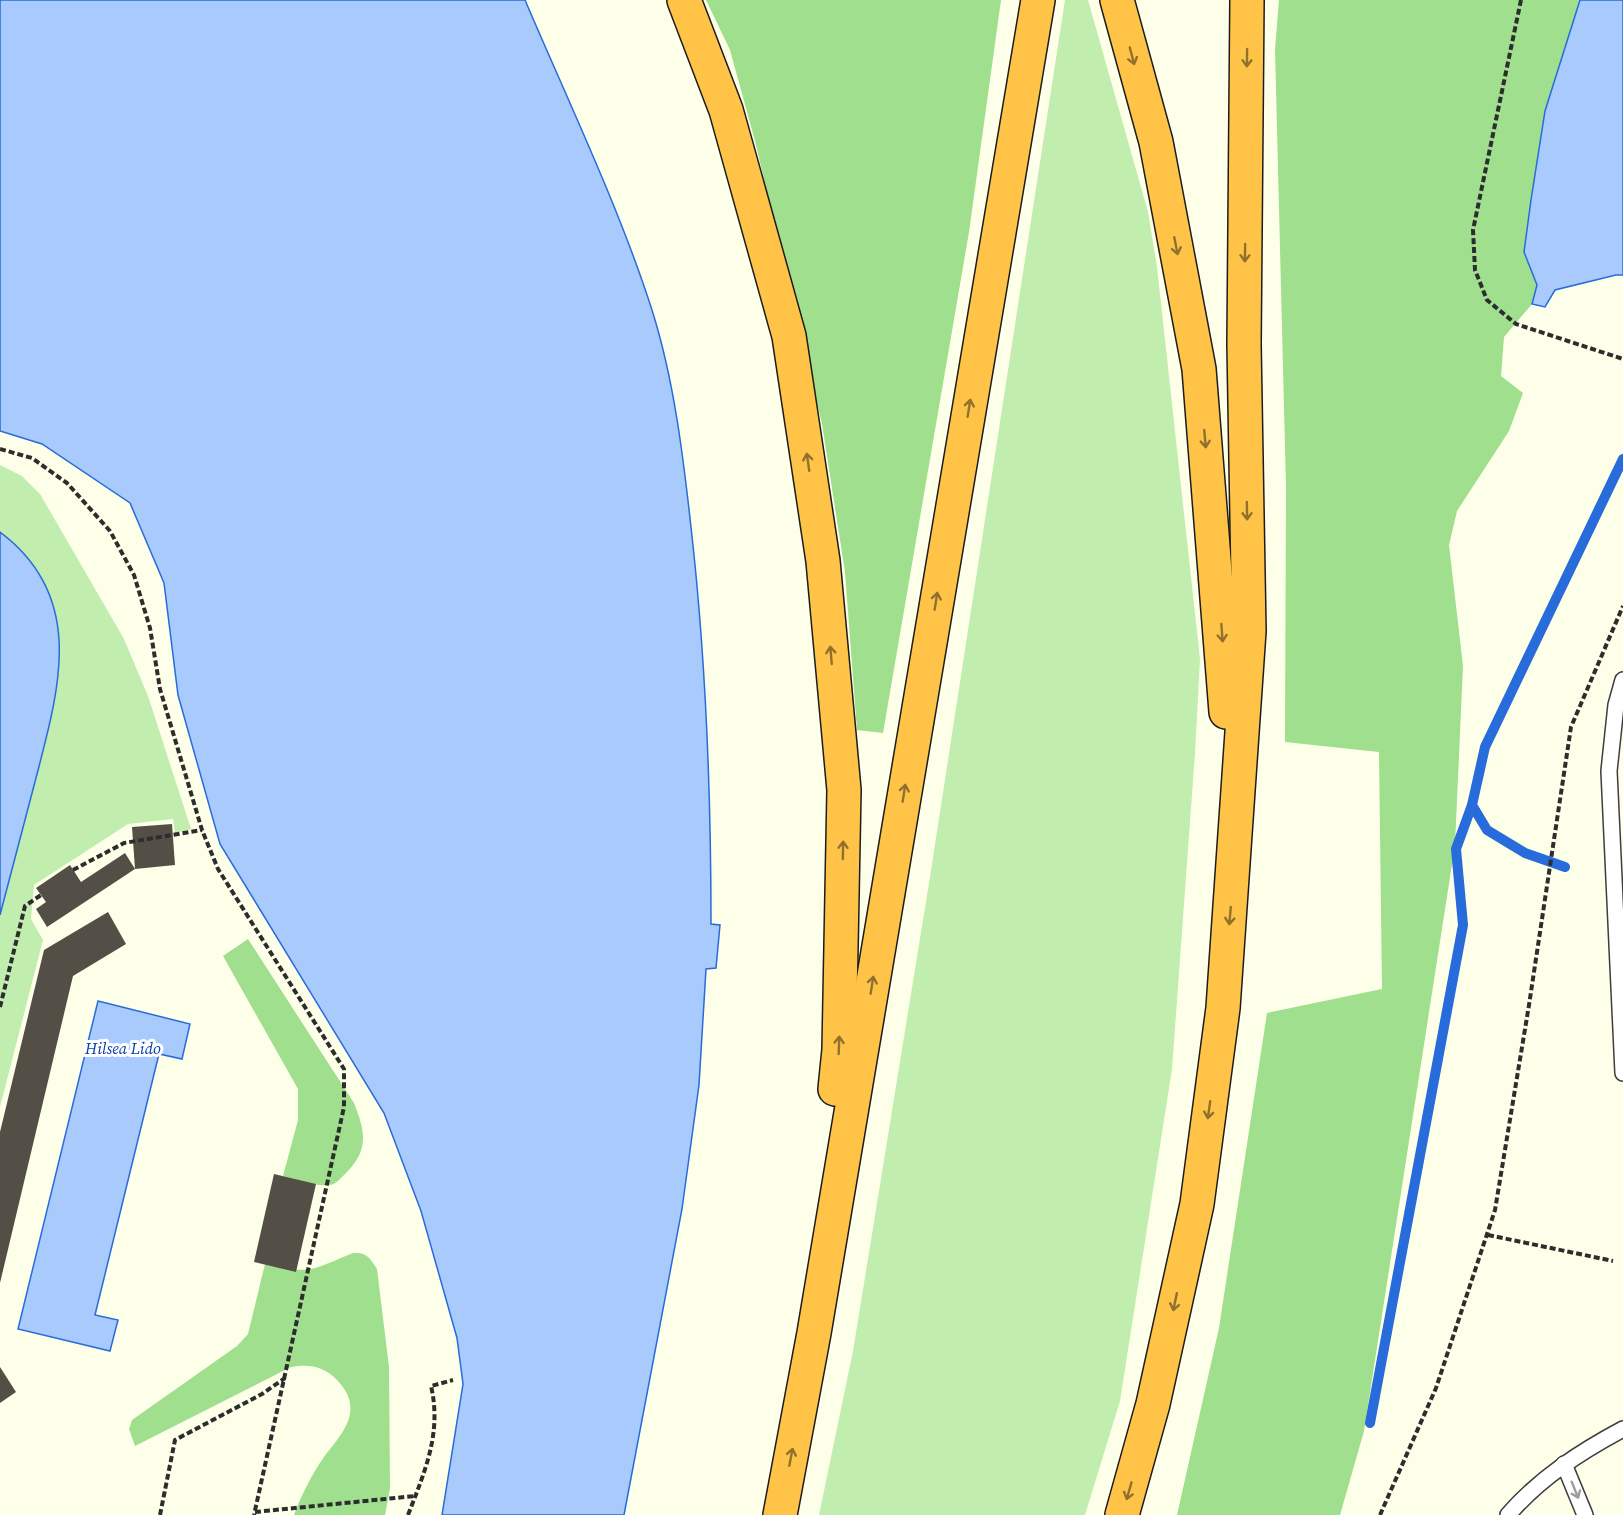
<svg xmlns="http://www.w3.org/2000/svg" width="1623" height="1515" viewBox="0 0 1623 1515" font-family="'Source Serif 4',serif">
<rect width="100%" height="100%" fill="#feffe9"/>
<g fill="#c1edaf">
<polygon points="1065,0 1088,0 1148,212 1157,267 1200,659 1195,753 1172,1069 1120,1401 1085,1515 819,1515 853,1351 930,877"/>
<polygon points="0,465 22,476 40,494 124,639 148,696 191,829 175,833 173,819 128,824 34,885 31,919 43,940 0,1107"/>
</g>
<g fill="#9fdf8d">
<polygon points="706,0 1001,0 969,232 883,733 857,730 845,572 822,424 755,141 730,50"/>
<polygon points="1279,0 1580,0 1545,111 1531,200 1524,252 1537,285 1532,304 1504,337 1501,376 1523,393 1509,431 1457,511 1449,545 1463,666 1455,845 1364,1431 1340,1515 1177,1515 1219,1328 1267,1013 1382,989 1379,752 1285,742 1286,486 1275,49"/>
<path d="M248 939 354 1103C366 1133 369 1151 344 1175 340 1179 335 1185 329 1185 316 1187 296 1179 283 1176L298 1120V1089L223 956Z"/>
<path d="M353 1253C367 1252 370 1258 377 1269L389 1367 390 1488 385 1515H294C301 1496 312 1474 324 1457 342 1433 366 1410 337 1380 323 1366 310 1364 291 1367L135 1446 129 1429 132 1420 237 1346 248 1334 265 1264C309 1275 312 1270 353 1253Z"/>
</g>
<g fill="#a8cafc" stroke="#286bda" stroke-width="1.5">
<path d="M0 0H525C568 101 619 207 652 310 674 380 683 455 691 527 706 659 711 791 711 924L720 925 716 968 706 969 699 1085 682 1209 624 1515H442L463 1384 457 1338 421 1211 384 1113 220 844 178 695 164 583 130 503 42 444 0 431Z"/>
<polygon points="1580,0 1623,0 1623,275 1616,275 1555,290 1545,307 1532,304 1537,285 1524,252 1531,200 1545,111"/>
<path d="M0 532C87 597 59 689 36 778 24 823 12 869 0 915Z"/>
<polygon points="98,1001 190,1024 182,1059 159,1054 95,1315 118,1320 110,1351 18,1329"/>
</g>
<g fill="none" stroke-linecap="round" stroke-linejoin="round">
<g stroke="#286bda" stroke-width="10">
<polyline points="1565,867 1525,853 1487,830 1472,805 1485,747 1623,459"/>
<polyline points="1370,1423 1463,925 1456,849 1472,805"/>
</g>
</g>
<g fill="#544f46">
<polygon points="172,824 175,865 135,869 132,827"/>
<polygon points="125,853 135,869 47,927 36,909 46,902 36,888 70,865 81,882"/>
<polygon points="108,912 126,944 73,976 0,1283 0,1132 44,950"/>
<polygon points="274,1174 316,1184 296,1272 254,1262"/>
<polygon points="0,1367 16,1392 0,1403"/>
</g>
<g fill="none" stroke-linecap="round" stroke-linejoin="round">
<g stroke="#3e3e3e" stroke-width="18">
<g id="service">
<polyline points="1623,680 1616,705 1609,771 1623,1073"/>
<polyline points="1564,1464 1585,1515"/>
<path d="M1508 1515C1540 1478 1580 1452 1623 1429"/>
</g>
</g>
<g stroke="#1c1c1c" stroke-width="36">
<g id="motorway">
<polyline points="684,0 726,110 789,336 823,561 844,790 839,1050 835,1089"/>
<polyline points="1117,0 1156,142 1199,369 1226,712"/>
<polyline points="780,1515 814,1333 1038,0"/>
<polyline points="1122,1515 1153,1404 1197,1204 1223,1008 1249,631 1244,344 1247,0"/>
</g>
</g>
<g stroke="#2d2d2d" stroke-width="4" stroke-dasharray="6 3" stroke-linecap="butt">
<polyline points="1521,0 1473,230 1475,270 1487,300 1516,324 1623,359"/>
<polyline points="0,449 32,458 67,483 110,531 134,575 150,628 160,689 202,830 218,869 344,1069 344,1107 254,1515"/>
<polyline points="73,870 124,843 202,830"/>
<polyline points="0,1007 25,906 41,895"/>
<polyline points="1488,1235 1613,1261"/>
<polyline points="255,1512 415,1496"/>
<polyline points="160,1515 175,1440 262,1394 285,1378"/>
<path d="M408 1515C425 1471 442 1433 431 1386L453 1380"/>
<polyline points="1380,1515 1436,1388 1495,1210 1529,1005 1571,727 1623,606"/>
</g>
<use href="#service" stroke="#fff" stroke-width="15"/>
<use href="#motorway" stroke="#ffc447" stroke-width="33"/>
</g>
<defs><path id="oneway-shaft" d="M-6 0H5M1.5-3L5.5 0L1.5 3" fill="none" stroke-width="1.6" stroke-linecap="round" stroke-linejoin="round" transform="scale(1.5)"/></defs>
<g stroke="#91712c">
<use href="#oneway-shaft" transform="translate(1132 56) rotate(75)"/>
<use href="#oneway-shaft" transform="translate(1247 58) rotate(91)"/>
<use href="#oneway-shaft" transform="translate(1176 246) rotate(79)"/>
<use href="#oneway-shaft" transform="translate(1245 253) rotate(91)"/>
<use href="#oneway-shaft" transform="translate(969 408) rotate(-81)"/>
<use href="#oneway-shaft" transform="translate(1205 439) rotate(85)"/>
<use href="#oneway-shaft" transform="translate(808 462) rotate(-98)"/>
<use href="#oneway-shaft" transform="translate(1247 511) rotate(89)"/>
<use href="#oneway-shaft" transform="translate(936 601) rotate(-81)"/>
<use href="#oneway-shaft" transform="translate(1222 633) rotate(86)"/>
<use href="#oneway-shaft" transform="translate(831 655) rotate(-95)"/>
<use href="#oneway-shaft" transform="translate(904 793) rotate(-81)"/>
<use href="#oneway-shaft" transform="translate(843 850) rotate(-89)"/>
<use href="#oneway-shaft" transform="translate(1230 916) rotate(95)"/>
<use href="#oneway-shaft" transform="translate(872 985) rotate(-81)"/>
<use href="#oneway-shaft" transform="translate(839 1045) rotate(-88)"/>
<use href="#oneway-shaft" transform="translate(1209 1110) rotate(98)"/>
<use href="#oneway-shaft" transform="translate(1175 1302) rotate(102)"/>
<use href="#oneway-shaft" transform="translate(791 1457) rotate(-79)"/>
<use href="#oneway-shaft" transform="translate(1129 1491) rotate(106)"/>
</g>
<use stroke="#9d9d9d" href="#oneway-shaft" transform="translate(1575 1490) rotate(68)"/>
<g text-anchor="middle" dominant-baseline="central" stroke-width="6" stroke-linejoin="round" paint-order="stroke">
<g font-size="16" font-style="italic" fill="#0a3fa7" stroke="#fff">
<text x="123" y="1048">Hilsea Lido</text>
</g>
</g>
</svg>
